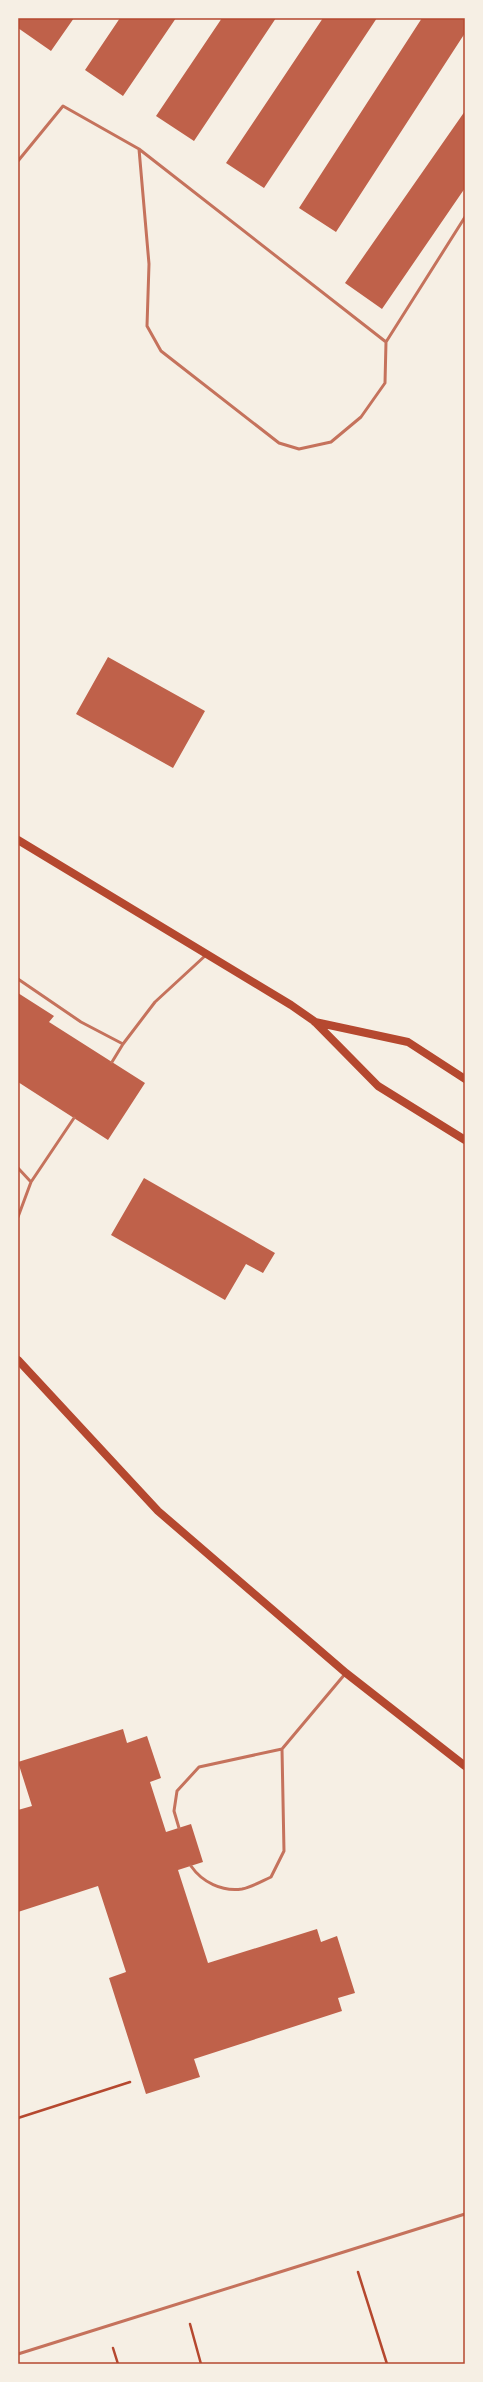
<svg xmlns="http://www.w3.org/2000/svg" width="483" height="2382" viewBox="0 0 483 2382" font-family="'Roboto Condensed',sans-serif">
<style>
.building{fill:#bf614a}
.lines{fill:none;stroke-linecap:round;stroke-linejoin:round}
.path{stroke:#b5482f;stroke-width:2.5}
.service{stroke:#c5725c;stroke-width:3}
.secondary{stroke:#b5482f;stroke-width:8}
.neatline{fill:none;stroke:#b5482f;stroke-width:1.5}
</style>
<rect width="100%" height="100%" fill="#f6efe4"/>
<path class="building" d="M18,18H74L51,51L18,28Z
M120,18H176L123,96L85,70Z
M222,18H276L194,141L156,116Z
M323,18H377L264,188L226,163Z
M422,18H465V33L336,232L299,208Z
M465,111V188L382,309L345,283Z
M108,657L205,711L173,768L76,714Z
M18,993L54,1016L49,1022L145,1083L108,1140L18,1082Z
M144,1178L275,1253L263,1273L246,1264L225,1300L111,1235Z
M123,1729L127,1743L147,1736L161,1778L150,1782L166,1832L191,1824L203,1862L178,1870L208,1963L317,1929L321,1942L337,1936L355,1993L338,1998L342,2011L194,2059L200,2077L146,2094L109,1978L126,1972L98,1886L18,1912V1810L32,1806L18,1762Z"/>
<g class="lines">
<path class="path" d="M18,2118L130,2082
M358,2272L387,2364
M190,2324L201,2364
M113,2348L118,2364"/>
<path class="service" d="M139,149L149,264L147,326L161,351L279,443L299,449L331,442L361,417L385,383L386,342
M18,161L63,106L139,149L386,342L465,217
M18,979L81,1022L123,1044L155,1002L206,955
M112,1062L123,1044
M18,1168L31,1182L18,1217
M31,1182L74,1118
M179,1828L174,1811L177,1791L199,1767L282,1749L345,1674
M191,1866C202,1882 222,1892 242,1889C252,1887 262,1881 271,1877L284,1851L282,1749
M18,2354L465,2214"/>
<path class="secondary" d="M18,840L291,1005L314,1021L378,1086L465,1140
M315,1022L408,1042L465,1079
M18,1360L158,1511L346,1673L465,1766"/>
</g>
<rect width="483" height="2382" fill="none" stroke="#f6efe4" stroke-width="38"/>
<rect x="19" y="19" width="445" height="2344" class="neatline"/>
</svg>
